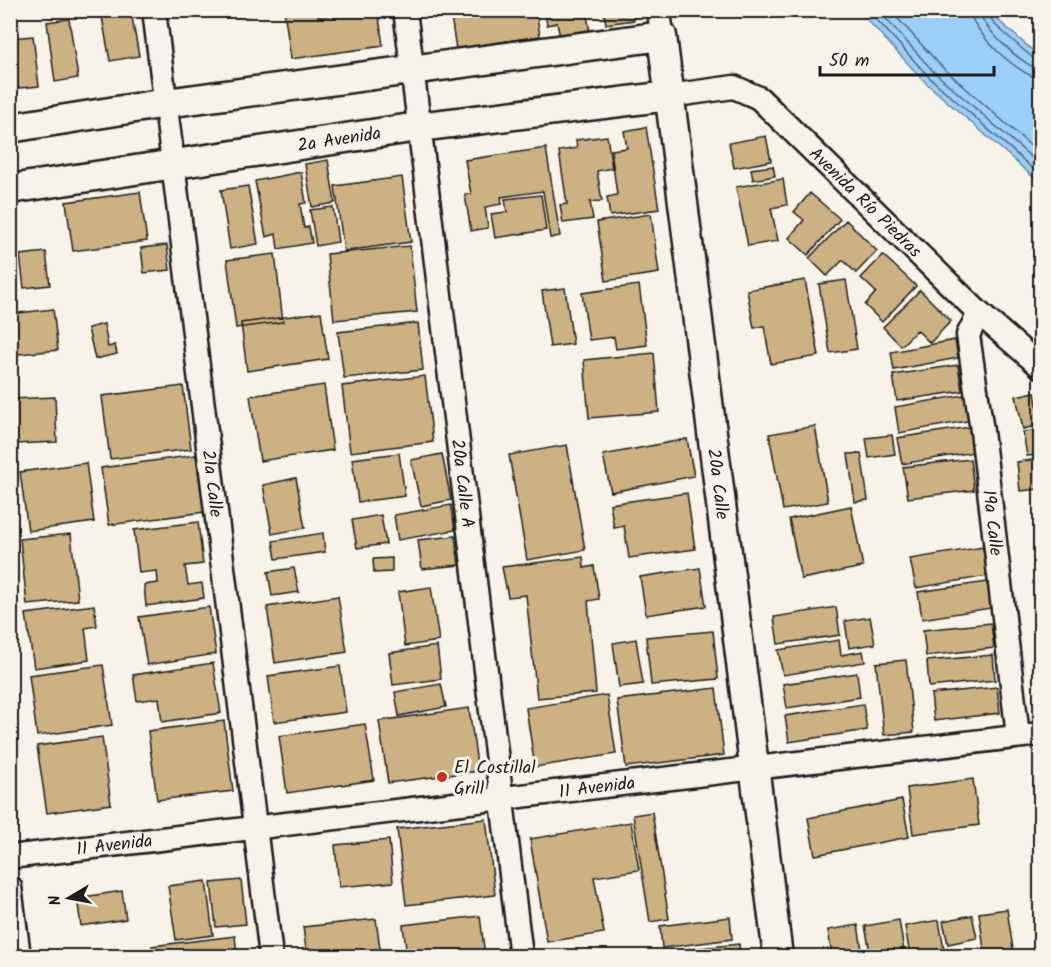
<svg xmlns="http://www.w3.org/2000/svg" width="1051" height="967" viewBox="0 0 1051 967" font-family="Kalam,sans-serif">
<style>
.water{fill:#9bcff9;stroke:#6887a1;stroke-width:1.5}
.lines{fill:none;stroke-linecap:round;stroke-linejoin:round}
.shore{stroke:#4f6474;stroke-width:1.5}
.building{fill:#ccb282;stroke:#1c1c1c;stroke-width:1.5}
.minor-casing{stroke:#1c1c1c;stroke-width:27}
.tertiary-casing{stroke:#1c1c1c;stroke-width:33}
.minor{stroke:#f7f3e8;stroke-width:22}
.tertiary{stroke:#f7f3e8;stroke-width:28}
.poi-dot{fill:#c8321e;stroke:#f7f3e8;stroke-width:2}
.labels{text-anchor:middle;stroke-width:6;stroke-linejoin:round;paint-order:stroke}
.street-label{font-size:18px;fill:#1c1c1c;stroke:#f7f3e8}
.poi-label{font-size:18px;fill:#1c1c1c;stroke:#f7f3e8;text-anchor:start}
</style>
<rect width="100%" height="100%" fill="#f7f3e8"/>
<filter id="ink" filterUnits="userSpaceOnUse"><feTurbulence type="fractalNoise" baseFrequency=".0167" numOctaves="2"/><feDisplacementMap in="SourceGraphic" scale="12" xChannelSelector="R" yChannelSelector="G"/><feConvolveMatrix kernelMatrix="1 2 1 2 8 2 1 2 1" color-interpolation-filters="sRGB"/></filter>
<g filter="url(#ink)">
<path class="water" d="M859,11H991L998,20L1040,57V183L925,82Z"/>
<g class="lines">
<path class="shore" d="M868,10L929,77L1040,175
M878,10L934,72L1040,165
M890,10L941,66L1040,154
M970,10C971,31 1020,77 1040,78
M979,10C980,26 1025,68 1040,69
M987,10L994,24L1034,59L1040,61"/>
</g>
<path class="building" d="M236,10H278L237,17Z
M284,10H317L318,17L348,13L347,10H378L383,46L291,59Z
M450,10H536L540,36L456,49Z
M545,10H586L590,32L560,37L557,23L547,25Z
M594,10H632L634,20L606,24L604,13L595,14Z
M131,12L139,56L110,61L102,17Z
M69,19L78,78L55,82L47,22Z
M33,36L39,86L10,89V38Z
M646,127L659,209L610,216L607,197L617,195L611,150L627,148L624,131Z
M607,136L612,168L597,171L602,201L590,202L593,219L563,223L560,205L567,204L559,151L577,148L576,140Z
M766,136L771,161L734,168L729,143Z
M546,148L560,236L550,238L543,191L501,197L502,204L485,207L488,228L471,231L465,195L471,194L465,160Z
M328,160L335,203L312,207L305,164Z
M773,166L775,176L753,180L751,169Z
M301,172L306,203L300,204L304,228L309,227L312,243L278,249L276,234L266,237L255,181Z
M402,177L411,242L344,251L335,186Z
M783,179L787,205L771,208L778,241L748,246L736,187Z
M248,186L258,244L230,249L221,190Z
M140,192L147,241L73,251L66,202Z
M810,193L840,219L808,255L789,238L804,220L794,212Z
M541,195L546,230L495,238L491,214L507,212L505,199Z
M333,207L338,242L316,246L310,210Z
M651,214L659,273L606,281L597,222Z
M846,220L877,251L856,273L843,260L827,276L809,258Z
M167,245L170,270L144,273L141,248Z
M410,246L417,312L334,320L327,254Z
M10,249L15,276L10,277Z
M46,252L50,285L24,288L20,255Z
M275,254L283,322L236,328L227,260Z
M883,255L916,286L882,322L865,305L876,292L861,278Z
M805,280L819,356L771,364L764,326L754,328L747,290Z
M846,280L857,349L830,353L819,284Z
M639,285L647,345L616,349L614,337L589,340L582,293Z
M565,288L573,344L550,347L542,291Z
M920,290L951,321L930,343L917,330L901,346L883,327Z
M53,309L58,350L10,355V314Z
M321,312L328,359L247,371L241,323Z
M418,323L423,370L344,378L338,332Z
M104,324L108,347L115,345L117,354L95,359L88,328Z
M955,340L958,358L894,370L891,352Z
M654,353L659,412L589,418L584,360Z
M958,365L962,391L897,401L893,375Z
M425,376L433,442L350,452L342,386Z
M324,385L333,450L260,461L250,396Z
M183,386L191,449L110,459L102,396Z
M1035,392L1040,425L1023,429L1016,396Z
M969,394L973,420L899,433L895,407Z
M55,397L57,442L14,444L12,399Z
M815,426L828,502L783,510L769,434Z
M970,427L974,452L902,464L897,438Z
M1040,430V455L1027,456L1023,432Z
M892,435L895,454L869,458L866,438Z
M687,439L694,476L611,492L603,455Z
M567,445L585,550L527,560L509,455Z
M399,453L405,496L358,502L352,459Z
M861,453L868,500L855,502L848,454Z
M442,454L451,500L421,506L411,460Z
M196,455L204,512L109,525L101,468Z
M970,459L974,490L908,498L903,467Z
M1040,459V489L1020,491L1017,462Z
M86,463L94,522L28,531L20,472Z
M296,478L305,528L272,534L263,485Z
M687,493L695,549L629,558L624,526L614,528L610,504Z
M451,505L455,530L398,540L394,515Z
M851,506L863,567L801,579L789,519Z
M381,515L386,544L357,548L352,520Z
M198,522L203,564L185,566L188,585L202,583L204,598L146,606L144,585L158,583L157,571L139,573L134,530Z
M323,533L325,552L276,559L273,541Z
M71,534L78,600L27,605L20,539Z
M455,536L459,565L422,569L418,540Z
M983,547L988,576L916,588L910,559Z
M583,557L584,568L594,566L599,599L588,601L596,693L537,698L526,595L508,597L502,567Z
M392,558V572L374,573L373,559Z
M294,568L299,592L272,596L268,572Z
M700,568L706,606L646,615L640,577Z
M987,582L991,608L922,619L918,592Z
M431,587L439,641L405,646L398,592Z
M338,596L347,652L275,663L267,607Z
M94,605L97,626L85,628L89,660L34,668L26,614Z
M209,607L216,654L147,665L139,617Z
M836,607L840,635L778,644L774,617Z
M870,617L875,644L849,648L845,621Z
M991,623L994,648L926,656L923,630Z
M713,631L718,679L651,685L646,637Z
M636,639L643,684L619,687L613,643Z
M839,640L841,655L863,651L865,662L783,675L778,650Z
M437,646L441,679L393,685L389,653Z
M993,655L995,680L929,687L927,661Z
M906,660L914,732L884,735L876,663Z
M213,663L221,713L162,722L159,698L137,701L133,675Z
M103,665L112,725L37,736L29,675Z
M340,666L346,712L274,722L268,676Z
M857,673L860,697L787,708L783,684Z
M441,684L446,707L399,716L395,692Z
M997,687L1000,713L934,721L931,694Z
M716,688L724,755L626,767L617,700Z
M607,695L616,754L535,767L526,708Z
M863,704L867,730L789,742L785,716Z
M469,708L478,771L388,783L379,721Z
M224,721L233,791L157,800L148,731Z
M365,724L374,780L287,793L279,736Z
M102,737L111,804L47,813L37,746Z
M973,779L979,825L913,834L907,788Z
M902,800L909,837L815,855L808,818Z
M652,812L669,919L650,922L633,815Z
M486,819L495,895L406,905L397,829Z
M631,822L639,870L594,877L604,933L547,942L530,839Z
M389,840L393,882L339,887L335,845Z
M241,880L246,924L216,927L211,883Z
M206,881L213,935L176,940L168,886Z
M122,891L126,919L81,926L77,898Z
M1007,909L1014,956H985L979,913Z
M972,915L977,938L948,944L943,921Z
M480,916L485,956H407L403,925Z
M730,917L732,939L662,948L660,926Z
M376,919L381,956H307L303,927Z
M899,920L904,951L893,953V956H871L865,926Z
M939,920L945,956H910L905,926Z
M858,925L863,956H832L828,930Z
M235,936L237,956H153L152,946Z
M739,944L740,956H683L682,950Z"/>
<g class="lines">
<defs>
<g id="minor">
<path id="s1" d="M154,10L271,956"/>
<path id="s2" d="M405,10L521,956"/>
<path d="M659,10L662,36"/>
<path id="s3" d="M669,96L734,87L759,98L979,313L1040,366"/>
<path id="s4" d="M979,313L968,335L982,431L1018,736"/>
<path id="s5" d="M10,857L1040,734"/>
<path d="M10,887L19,956"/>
</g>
<g id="tertiary">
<path id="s6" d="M10,128L166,103L662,36L778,956"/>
<path id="s7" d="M10,189L418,127L669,96"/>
</g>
</defs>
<use href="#minor" class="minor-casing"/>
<use href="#tertiary" class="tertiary-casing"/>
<use href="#minor" class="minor"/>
<use href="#tertiary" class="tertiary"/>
</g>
</g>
<circle class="poi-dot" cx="442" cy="777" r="6"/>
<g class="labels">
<g class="street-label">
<text dy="6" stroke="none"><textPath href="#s7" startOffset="333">2a Avenida</textPath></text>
<text dy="6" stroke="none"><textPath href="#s3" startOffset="242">Avenida Río Piedras</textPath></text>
<text dy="6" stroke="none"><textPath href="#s1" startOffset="477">21a Calle</textPath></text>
<text dy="6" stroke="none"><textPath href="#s2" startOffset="477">20a Calle A</textPath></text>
<text dy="6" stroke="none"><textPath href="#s6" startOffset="1110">20a Calle</textPath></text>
<text dy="6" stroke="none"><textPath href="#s4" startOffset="214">19a Calle</textPath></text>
<text dy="6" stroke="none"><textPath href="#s5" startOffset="591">11 Avenida</textPath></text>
<text dy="6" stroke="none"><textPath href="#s5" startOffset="105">11 Avenida</textPath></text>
</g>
<g class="poi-label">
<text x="454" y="773">El Costillal<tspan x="454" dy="21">Grill</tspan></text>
</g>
</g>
<rect width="1051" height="967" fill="none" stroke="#f7f3e8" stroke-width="36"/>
<rect x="18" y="18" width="1015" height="931" fill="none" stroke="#1c1c1c" stroke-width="2" filter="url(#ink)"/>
<g transform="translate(69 898) rotate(260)" stroke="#f7f3e8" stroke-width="4.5" paint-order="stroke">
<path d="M0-4.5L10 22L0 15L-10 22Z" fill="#1c1c1c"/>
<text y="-9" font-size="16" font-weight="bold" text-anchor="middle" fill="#1c1c1c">N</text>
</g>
<path d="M820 66v9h174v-9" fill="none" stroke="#1c1c1c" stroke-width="3"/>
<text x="829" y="66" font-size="18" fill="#1c1c1c" stroke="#f7f3e8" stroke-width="4.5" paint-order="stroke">50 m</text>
</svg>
